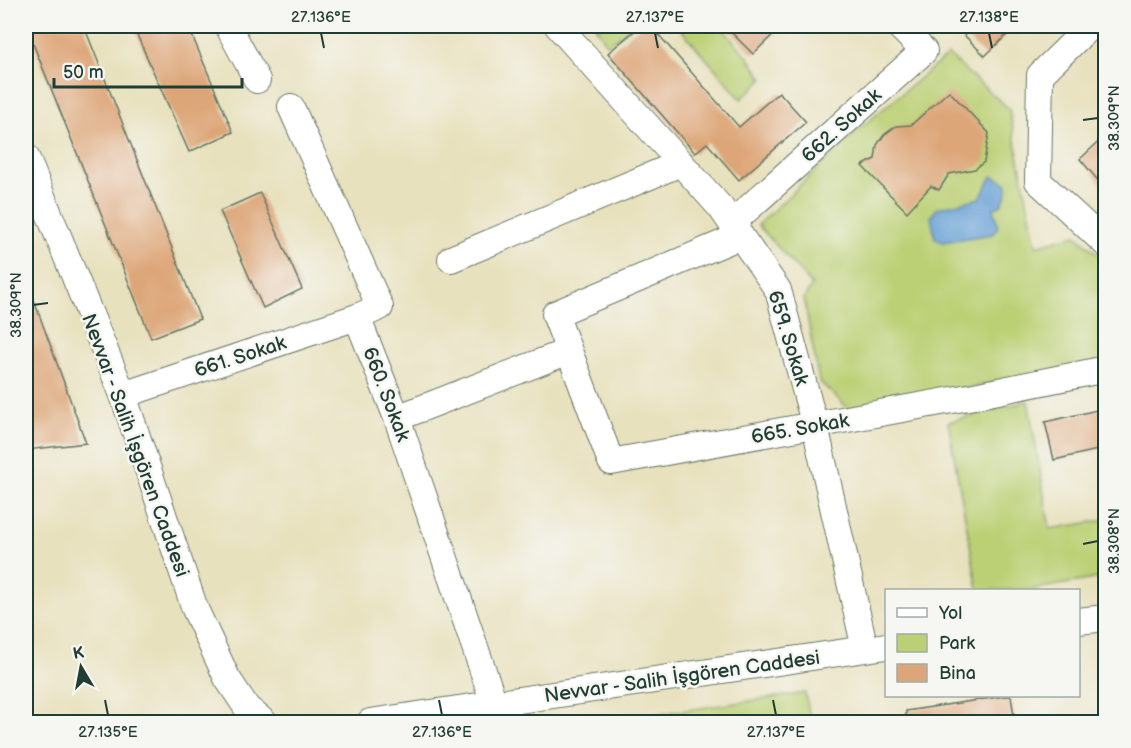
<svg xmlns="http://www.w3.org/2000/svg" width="1131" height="748" viewBox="0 0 1131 748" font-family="'Balsamiq Sans',sans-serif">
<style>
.green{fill:#bbd074;stroke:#6d8654;stroke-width:1.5}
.water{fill:#67a0d6;stroke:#436e85;stroke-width:1.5}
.building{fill:#dda678}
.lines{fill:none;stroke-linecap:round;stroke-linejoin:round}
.minor-casing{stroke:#657664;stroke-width:28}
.minor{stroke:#fff;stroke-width:26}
.ticks{fill:none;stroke:#1f3d34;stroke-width:2}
.labels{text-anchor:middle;stroke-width:5;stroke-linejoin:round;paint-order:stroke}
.street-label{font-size:20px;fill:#1f3d34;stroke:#f6f6f2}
.neatline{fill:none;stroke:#1f3d34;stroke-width:2}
.ticks-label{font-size:15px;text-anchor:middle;fill:#1f3d34}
</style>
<rect width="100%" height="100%" fill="#f6f6f2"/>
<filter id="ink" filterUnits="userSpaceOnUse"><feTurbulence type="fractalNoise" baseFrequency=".0167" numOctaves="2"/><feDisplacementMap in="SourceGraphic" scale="12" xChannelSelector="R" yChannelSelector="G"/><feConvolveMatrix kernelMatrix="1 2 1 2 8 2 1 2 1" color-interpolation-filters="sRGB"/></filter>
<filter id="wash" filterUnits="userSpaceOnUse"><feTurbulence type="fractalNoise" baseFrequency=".008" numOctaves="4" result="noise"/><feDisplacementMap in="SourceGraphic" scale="24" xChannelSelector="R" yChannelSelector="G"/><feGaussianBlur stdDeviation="1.35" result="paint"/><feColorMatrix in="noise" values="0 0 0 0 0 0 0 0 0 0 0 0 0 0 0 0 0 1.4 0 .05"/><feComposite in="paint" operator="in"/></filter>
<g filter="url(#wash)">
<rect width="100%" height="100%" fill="#e8e1bd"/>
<path class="green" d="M595,26H633L607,45Z
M678,26H720L748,57L763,79L741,99Z
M948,55L1009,109L1036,246L1076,235L1105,261V360L852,412L819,381L804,299L812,285L758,225L859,129Z
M1028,401L1050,529L1105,520V577L1029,590H978L948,422Z
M805,693L811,722H604Z"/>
<path class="water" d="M992,176L1007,183V193L1001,205L994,208L998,226L993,234L943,242L935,239L931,217L937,208L980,198Z"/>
<g id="blocks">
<path class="building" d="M26,26H84L200,319L151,338Z
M133,26H188L233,132L189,152Z
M640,26H651L739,127L779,92L806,122L739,180L707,143L695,153L608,53Z
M725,26H782L753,54Z
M955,26H1016L985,56Z
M949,91L989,133L984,162L975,169L949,174L939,190L931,186L907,212L862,166L875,159L877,145L884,135L896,126L911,125Z
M1106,135V190L1080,159Z
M260,193L302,289L263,308L220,211Z
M26,284H28L86,443L26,450Z
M1106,408V448L1054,460L1045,422Z
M1005,696H1011L1015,723H906V711Z"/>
</g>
</g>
<g filter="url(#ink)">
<use href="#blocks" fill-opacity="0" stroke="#657664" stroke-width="1.5"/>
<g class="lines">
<defs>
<path id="minor" d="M228,26L257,80
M558,26L721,208L778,290L815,426L865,649
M1090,26L1040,75L1038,181L1106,244
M26,157L123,395L195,609L227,678L247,708L264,722
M732,223L924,51L899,26
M451,259L681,163
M357,317L397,418L494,703
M569,351L611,462L974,396L1106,369
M123,395L357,317L380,307L291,107
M397,418L569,351L555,314L740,236
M1078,621L1106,618
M370,722L886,646"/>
</defs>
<use href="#minor" class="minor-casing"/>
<use href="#minor" class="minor"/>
</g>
</g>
<path class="ticks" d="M321,33L324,48M655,33L658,48M989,33L992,48M1083,120L1098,118M33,305L48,303M1083,544L1098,541M105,700L108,715M439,700L442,715M773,700L776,715"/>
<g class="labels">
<g class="street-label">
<text transform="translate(841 125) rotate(-42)" y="7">662. Sokak</text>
<text transform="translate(789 338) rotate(73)" y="7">659. Sokak</text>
<text transform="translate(240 356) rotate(-18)" y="7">661. Sokak</text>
<text transform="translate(387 394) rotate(69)" y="7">660. Sokak</text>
<text transform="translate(800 428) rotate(-10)" y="7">665. Sokak</text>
<text transform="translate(136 445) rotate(70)" y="7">Nevvar - Salih İşgören Caddesi</text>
<text transform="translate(682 676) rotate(-8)" y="7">Nevvar - Salih İşgören Caddesi</text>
</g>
</g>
<rect width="1131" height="748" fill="none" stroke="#f6f6f2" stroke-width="66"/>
<rect x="885" y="589" width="195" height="108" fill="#f6f6f2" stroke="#a0aca6" stroke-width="1.5"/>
<rect x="897" y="608" width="30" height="9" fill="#ffffff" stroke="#a0aca6" stroke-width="1.5"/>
<text x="939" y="619" font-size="18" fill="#1f3d34">Yol</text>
<rect x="897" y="634" width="30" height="18" fill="#bbd074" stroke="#a0aca6" stroke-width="1.5"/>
<text x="939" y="649" font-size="18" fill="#1f3d34">Park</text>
<rect x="897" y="664" width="30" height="18" fill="#dda678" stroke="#a0aca6" stroke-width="1.5"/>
<text x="939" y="679" font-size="18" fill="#1f3d34">Bina</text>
<g transform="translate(81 667) rotate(350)" stroke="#f6f6f2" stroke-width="4.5" paint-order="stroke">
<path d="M0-4.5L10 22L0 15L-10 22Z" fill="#1f3d34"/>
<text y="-9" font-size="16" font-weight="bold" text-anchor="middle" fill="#1f3d34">K</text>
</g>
<path d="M54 78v9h188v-9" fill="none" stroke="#1f3d34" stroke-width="3"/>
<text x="63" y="78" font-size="18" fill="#1f3d34" stroke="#f6f6f2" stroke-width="4.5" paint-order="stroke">50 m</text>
<rect x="33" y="33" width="1065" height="682" class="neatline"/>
<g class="ticks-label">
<text x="321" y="22">27.136°E</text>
<text x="655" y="22">27.137°E</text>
<text x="989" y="22">27.138°E</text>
<text transform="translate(1114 118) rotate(-90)" y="5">38.309°N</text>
<text transform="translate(16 305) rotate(-90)" y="5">38.309°N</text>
<text transform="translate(1114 541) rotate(-90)" y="5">38.308°N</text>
<text x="108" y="737">27.135°E</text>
<text x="442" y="737">27.136°E</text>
<text x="776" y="737">27.137°E</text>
</g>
</svg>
